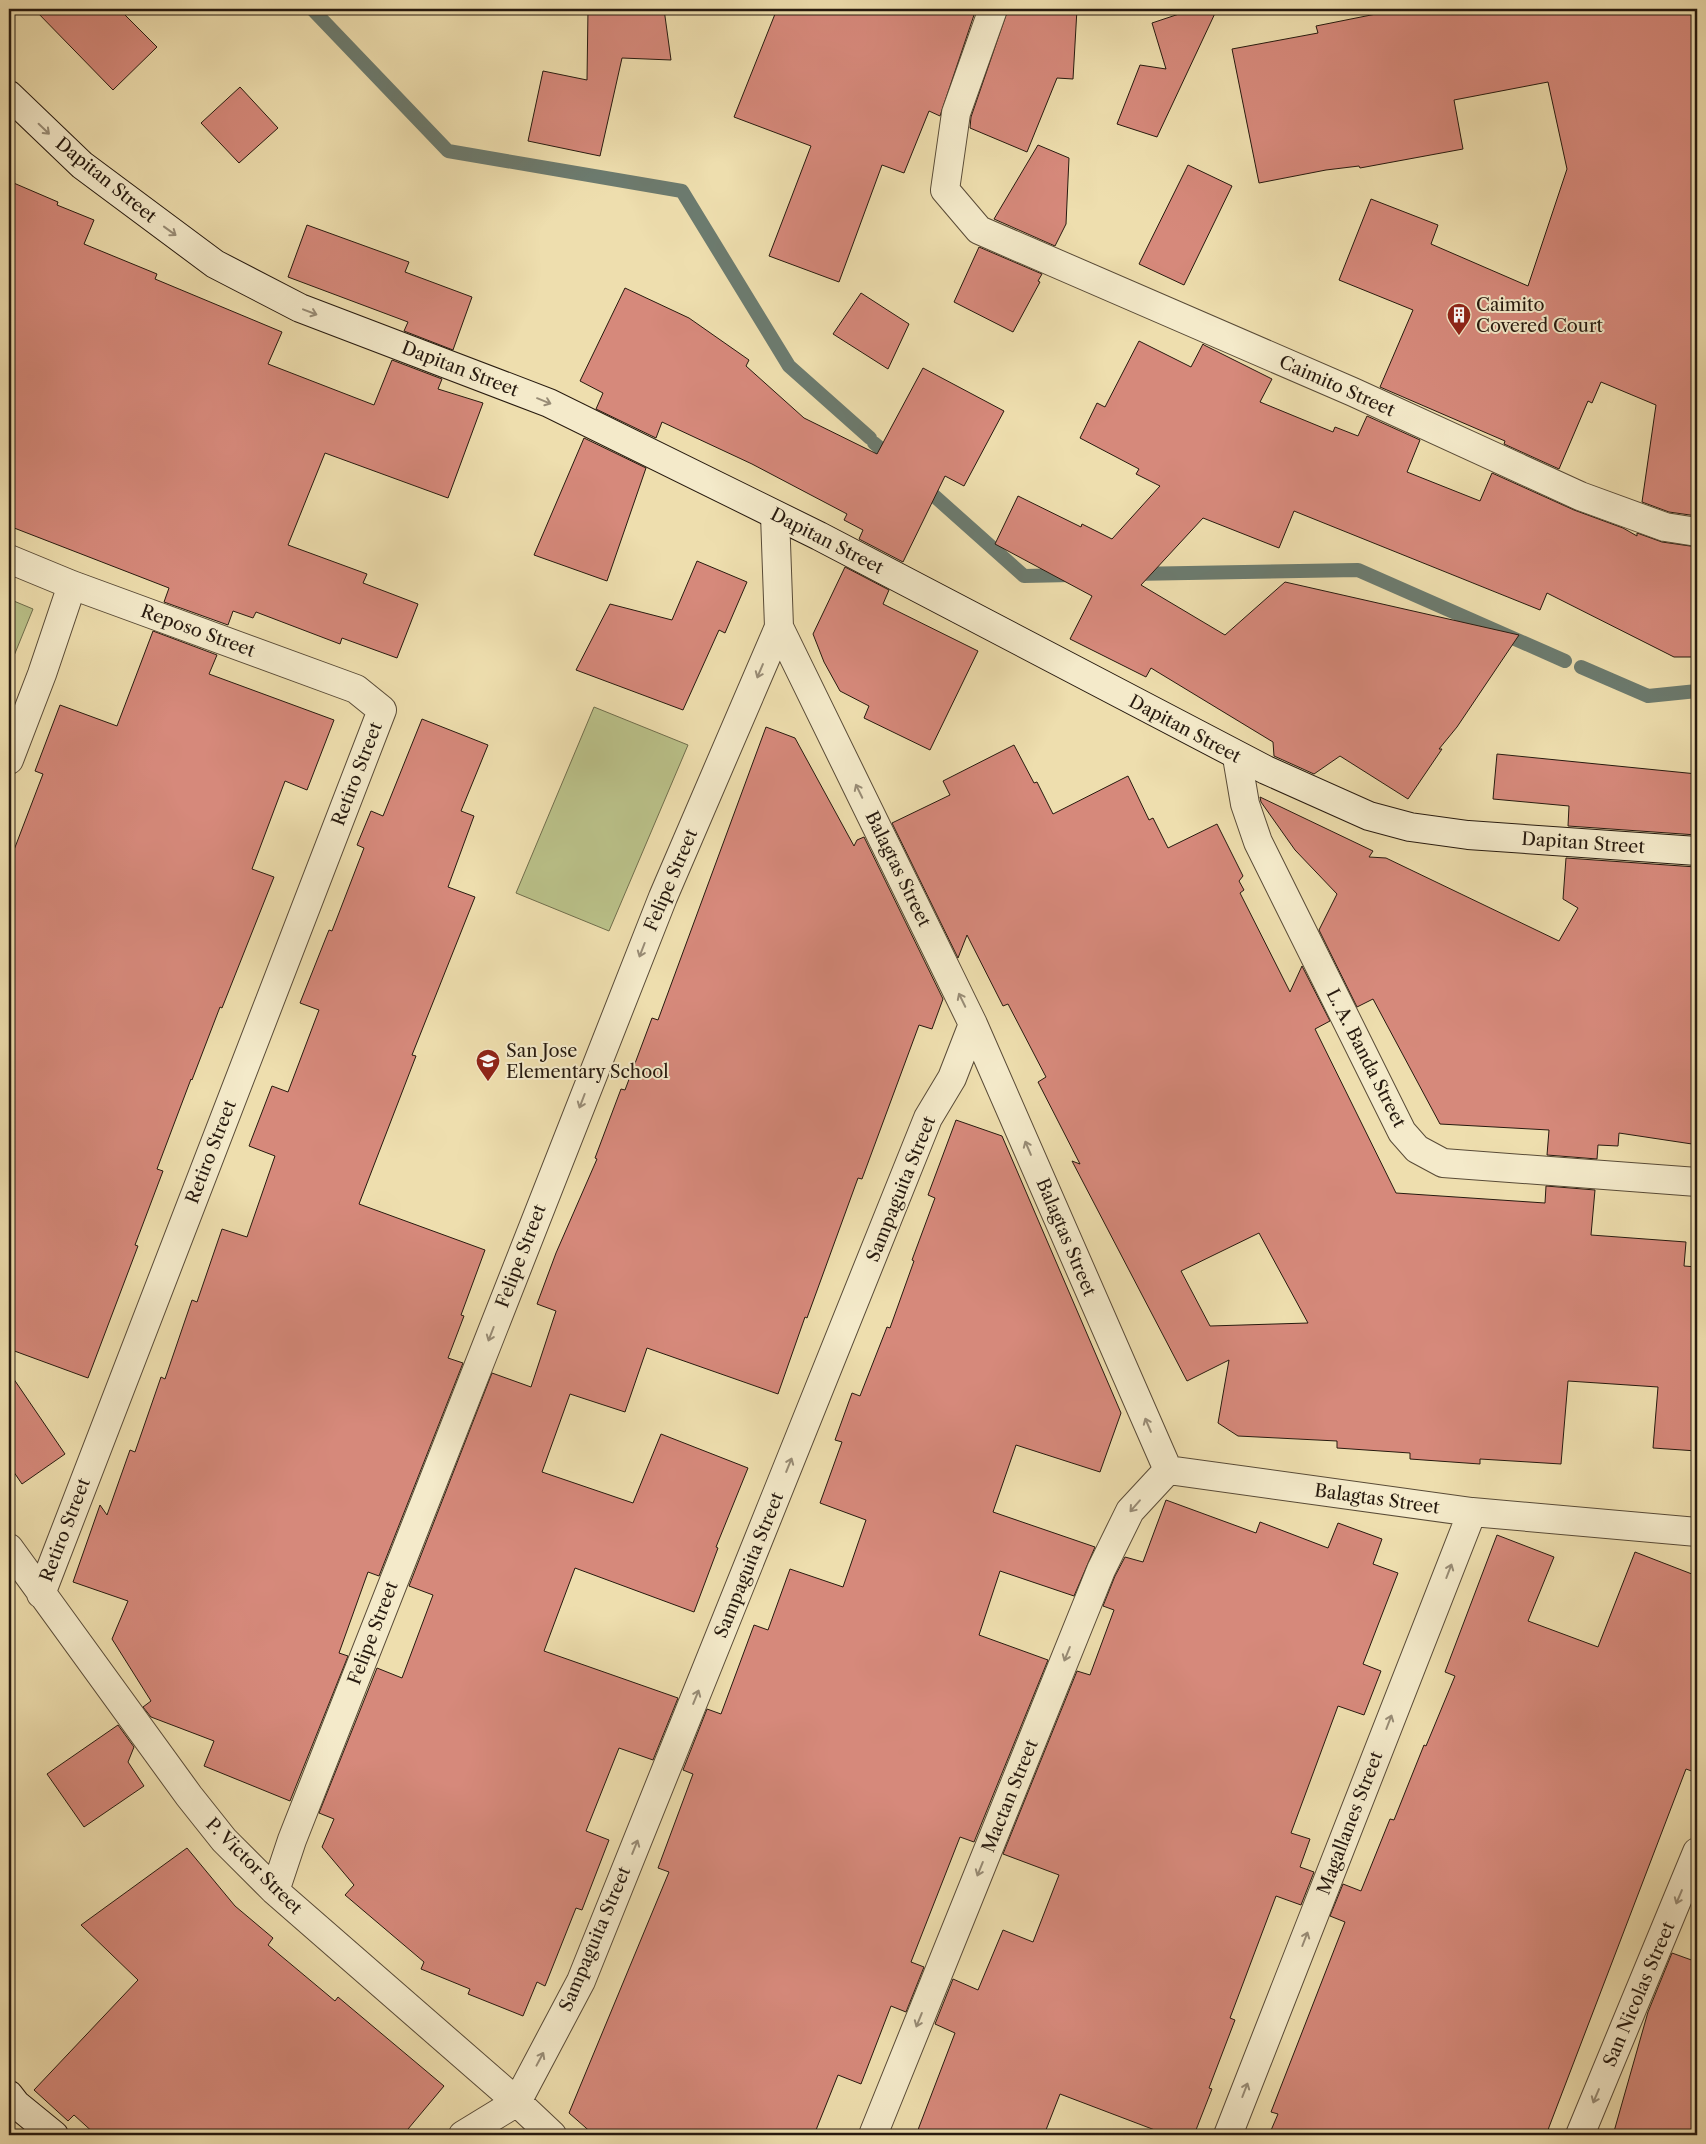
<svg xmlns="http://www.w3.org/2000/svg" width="1706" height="2144" viewBox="0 0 1706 2144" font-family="'Libre Caslon Text',serif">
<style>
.green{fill:#bac189;stroke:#706e4c}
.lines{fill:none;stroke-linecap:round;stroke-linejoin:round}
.stream{stroke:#6c7b6f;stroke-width:14}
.building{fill:#d6897b;stroke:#271a0f;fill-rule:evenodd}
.street-casing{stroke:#594b37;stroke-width:30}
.secondary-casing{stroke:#271a0f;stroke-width:30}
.street{stroke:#f4eaca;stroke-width:28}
.secondary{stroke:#f4eaca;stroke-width:28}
.oneway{stroke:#988c76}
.labels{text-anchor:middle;stroke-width:4;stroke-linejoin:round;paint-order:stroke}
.street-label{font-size:18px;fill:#271a0f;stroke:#f4eaca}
.poi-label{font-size:18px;fill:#271a0f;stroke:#f4eaca;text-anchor:start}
</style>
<rect width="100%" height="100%" fill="#eedeae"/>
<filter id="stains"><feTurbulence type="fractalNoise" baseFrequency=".004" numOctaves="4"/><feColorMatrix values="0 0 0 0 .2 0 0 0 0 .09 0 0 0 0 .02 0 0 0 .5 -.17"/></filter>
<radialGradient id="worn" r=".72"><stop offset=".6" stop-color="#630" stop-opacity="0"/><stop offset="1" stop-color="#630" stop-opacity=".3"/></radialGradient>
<path class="green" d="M9,599L33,609L9,668Z
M594,707L688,745L609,931L516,893Z"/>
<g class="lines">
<path class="stream" d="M312,9L448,151L682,191L789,366L870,438
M874,443L893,459
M922,485L1024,576L1071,575
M1132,574L1358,570L1565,661
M1581,667L1648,696L1697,691"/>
</g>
<path class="building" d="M34,9H119L157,47L113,90Z
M588,9H664L671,60L622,58L600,156L528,141L543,71L587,80Z
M777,9H976L940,116L929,111L904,173L882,165L839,282L769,256L811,146L734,117Z
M1008,9H1077L1073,79L1057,78L1027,152L970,128L971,117Z
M1194,9H1217L1157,137L1117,124L1140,65L1166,69L1152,23Z
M1401,9H1697V516L1669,512L1642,502L1656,405L1601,382L1592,403L1588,401L1559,469L1504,444L1505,441L1380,387L1413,310L1339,280L1371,199L1438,225L1431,244L1528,286L1567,169L1548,82L1454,100L1463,149L1360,168L1359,166L1326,170L1259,183L1232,49L1318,33L1316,26Z
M240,87L278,128L239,163L201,123Z
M1038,145L1069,158L1066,224L1055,246L994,219Z
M1188,165L1232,186L1184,285L1139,264Z
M9,181L58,202L57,205L94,220L84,244L157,274L155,279L282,332L268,364L374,405L392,360L442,379L438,389L483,403L448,498L325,453L288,545L367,574L363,583L418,604L397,658L342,638L340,644L256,612L253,618L233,611L228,625L164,602L169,588L9,526Z
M307,225L409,262L405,272L472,297L453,350L404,331L408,322L288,277Z
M979,247L1042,274L1038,281L1040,282L1013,332L954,302Z
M625,288L689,318L749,360L746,366L804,418L877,454L923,368L1004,411L964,486L945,476L903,562L859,539L863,530L844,520L847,514L752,464L662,422L656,438L596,409L603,393L580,381Z
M861,293L909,324L888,369L833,334Z
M1139,341L1191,367L1203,344L1204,345L1272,379L1260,402L1333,432L1335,427L1358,436L1367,416L1420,440L1407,472L1480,501L1492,473L1574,510L1623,528L1637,536V533L1662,542L1697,547V657H1674L1547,593L1540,610L1294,511L1279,548L1203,518L1141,585L1225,635L1285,582L1519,635L1457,727L1439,749H1442L1408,799L1340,756L1314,774L1274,756L1273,742L1151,668L1146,677L1070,639L1092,596L995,544L1018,496L1081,527L1082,524L1112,539L1160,486L1136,474L1139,469L1080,438L1097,403L1105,407Z
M584,438L646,468L607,581L534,555Z
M697,561L747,582L725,633L719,630L683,710L576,670L610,604L672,620Z
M845,567L889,590L883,604L978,651L930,750L864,718L869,706L840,691L824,662L813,634Z
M153,631L217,655L209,674L334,720L307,790L285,781L252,869L274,877L222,1008L220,1007L192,1080L191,1079L157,1169L163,1171L135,1245L138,1246L88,1378L9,1349V863L43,774L35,771L60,705L117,726Z
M422,719L488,745L461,811L474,816L448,887L475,897L412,1055L416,1056L359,1204L485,1250L461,1315L464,1316L448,1358L463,1363L379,1576L368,1572L339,1653L348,1656L290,1801L204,1766L214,1741L151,1717L143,1707L151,1701L112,1639L128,1601L73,1582L100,1505L107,1515L130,1450L135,1452L161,1377L165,1379L192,1300L197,1302L222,1229L247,1237L275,1156L249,1146L272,1086L288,1092L319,1010L300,1003L329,930L332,931L364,848L357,845L371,811L383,816Z
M766,727L795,738L854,846L857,840L864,837L943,999L932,1029L919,1025L862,1179L858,1178L807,1318L805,1317L778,1394L647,1348L625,1412L570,1394L542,1472L633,1503L661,1434L748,1468L716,1547L718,1548L694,1612L575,1568L544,1651L678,1698L653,1760L619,1748L586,1831L609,1840L582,1910L576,1908L545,1986L537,1982L523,2016L468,1994L470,1989L421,1969L424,1962L345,1895L354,1885L322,1847L334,1819L319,1813L377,1668L402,1678L433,1595L409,1586L492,1373L531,1387L556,1311L537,1304L556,1253L597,1159L595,1158L621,1089L625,1090L652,1018L658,1020Z
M1014,745L1034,783L1037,782L1053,814L1128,776L1149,820L1153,818L1168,848L1217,824L1243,876L1239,881L1244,890L1240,893L1290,992L1302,966L1330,1021L1315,1029L1396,1193L1545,1203L1546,1186L1595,1190L1591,1235L1686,1242L1684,1266L1697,1267V1451L1653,1448L1658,1387L1568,1381L1561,1464L1480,1459V1464L1410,1459V1453L1337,1448V1441L1238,1436L1218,1423L1229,1360L1187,1381L1072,1161L1080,1164L1038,1082L1046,1077L1008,1004L1003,1006L967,935L958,958L892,823L950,795L943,781ZM1259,1233L1308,1323L1210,1326L1181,1271Z
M1497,754L1697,774V835L1568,826L1569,806L1493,799Z
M1260,797L1373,851L1369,857L1386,858L1559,941L1578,908L1563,899L1566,858L1696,867L1692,942L1697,943V1110L1692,1144L1619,1133L1618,1146L1598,1145L1597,1159L1547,1155L1549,1130L1440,1124L1373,999L1357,1007L1319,930L1337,894L1295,850L1261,802Z
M956,1120L1002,1136L1121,1413L1100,1472L1016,1445L993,1512L1095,1547L1074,1596L1000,1571L979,1635L1048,1660L974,1842L960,1837L911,1962L924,1967L906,2012L891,2006L861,2084L838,2075L814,2135H594L569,2113L669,1872L658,1868L693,1774L683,1770L707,1709L721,1714L754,1625L768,1630L790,1569L843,1587L866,1520L820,1503L842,1442L835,1440L852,1393L860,1396L887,1327L890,1328L914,1261L912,1260L935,1198L928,1195Z
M9,1372L65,1454L22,1484L9,1465Z
M1166,1500L1256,1533L1260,1522L1328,1548L1338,1523L1382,1539L1373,1564L1398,1573L1363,1664L1381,1671L1364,1715L1338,1706L1291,1833L1310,1839L1300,1867L1314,1872L1301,1905L1276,1896L1230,2018L1235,2020L1209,2088L1212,2089L1194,2135H1168L1060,2094L1044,2135H916L955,2033L935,2024L953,1979L978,1990L1003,1930L1033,1942L1059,1875L1003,1854L1077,1671L1090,1675L1114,1610L1103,1606L1115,1576L1125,1557L1143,1562Z
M1497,1535L1554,1557L1528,1621L1598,1647L1635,1552L1697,1576V1773L1686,1769L1546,2135H1269L1278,2114L1271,2112L1345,1922L1330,1916L1343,1884L1361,1891L1390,1819L1394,1820L1424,1745L1426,1746L1455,1676L1445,1672Z
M118,1725L134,1747L128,1762L144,1786L84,1827L47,1774Z
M187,1848L235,1906L273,1938L268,1945L335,2001L338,1997L444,2086L403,2135H96L74,2115L68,2121L34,2090L138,1980L81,1925Z
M1672,1953L1697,1962V2135H1613L1648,2012Z"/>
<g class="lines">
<defs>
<path id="street" d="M993,9L956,113L945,190L979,230L1353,392L1580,496L1665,527L1697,532
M775,515L779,627L973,1024L1168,1470
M9,559L72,585L356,689L382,710L41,1594
M1237,757L1245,804L1258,842L1402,1132L1417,1149L1443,1163L1697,1182
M9,760L42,674L72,585
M1168,1470L1472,1512L1697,1532
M9,1548L189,1796L224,1840L275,1891L517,2102L552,2135
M275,1891L292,1840L663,897L779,627
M463,2135L517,2102L581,1981L928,1118L952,1078L973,1024
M873,2135L1101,1570L1130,1511L1168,1470
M1228,2135L1472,1512
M1580,2135L1697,1852"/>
<path id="secondary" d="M9,95L82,165L215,264L300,308L549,403L819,536L1266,770L1369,816L1410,827L1468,835L1697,851
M9,2095L16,2104L54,2135"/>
</defs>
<use href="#street" class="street-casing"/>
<use href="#secondary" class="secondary-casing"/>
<use href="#street" class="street"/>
<use href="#secondary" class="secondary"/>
</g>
<defs><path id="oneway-shaft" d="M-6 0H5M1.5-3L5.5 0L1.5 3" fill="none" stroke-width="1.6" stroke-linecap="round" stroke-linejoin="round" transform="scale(1.25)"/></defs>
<g class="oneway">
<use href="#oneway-shaft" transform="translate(44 129) rotate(44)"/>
<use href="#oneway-shaft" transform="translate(170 231) rotate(36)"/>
<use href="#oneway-shaft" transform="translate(310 312) rotate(21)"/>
<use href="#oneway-shaft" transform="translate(544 401) rotate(22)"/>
<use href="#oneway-shaft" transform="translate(760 671) rotate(113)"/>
<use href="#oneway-shaft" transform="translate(859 791) rotate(-116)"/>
<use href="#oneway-shaft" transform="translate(642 950) rotate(111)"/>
<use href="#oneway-shaft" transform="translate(962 1000) rotate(-116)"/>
<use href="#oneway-shaft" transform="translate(582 1101) rotate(111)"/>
<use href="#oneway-shaft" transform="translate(1028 1148) rotate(-113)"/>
<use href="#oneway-shaft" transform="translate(491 1334) rotate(111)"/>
<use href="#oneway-shaft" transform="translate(1148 1425) rotate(-113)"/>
<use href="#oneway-shaft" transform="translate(789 1465) rotate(-68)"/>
<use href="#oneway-shaft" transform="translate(1135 1506) rotate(131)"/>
<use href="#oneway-shaft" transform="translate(1449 1571) rotate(-69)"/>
<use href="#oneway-shaft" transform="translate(1067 1654) rotate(112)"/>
<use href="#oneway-shaft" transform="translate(696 1697) rotate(-68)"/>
<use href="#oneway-shaft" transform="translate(1389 1722) rotate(-69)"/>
<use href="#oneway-shaft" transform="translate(635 1847) rotate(-68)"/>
<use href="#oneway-shaft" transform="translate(980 1869) rotate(112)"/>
<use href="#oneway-shaft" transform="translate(1679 1897) rotate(113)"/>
<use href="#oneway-shaft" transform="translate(1305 1939) rotate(-69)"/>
<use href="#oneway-shaft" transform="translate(919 2020) rotate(112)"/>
<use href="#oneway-shaft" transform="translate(540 2059) rotate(-62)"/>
<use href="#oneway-shaft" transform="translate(1245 2090) rotate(-69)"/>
<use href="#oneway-shaft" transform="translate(1596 2096) rotate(113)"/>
</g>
<defs>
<symbol id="building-pin" viewBox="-11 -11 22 30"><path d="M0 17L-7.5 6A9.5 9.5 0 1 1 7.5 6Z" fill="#8f2418" stroke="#f4eaca"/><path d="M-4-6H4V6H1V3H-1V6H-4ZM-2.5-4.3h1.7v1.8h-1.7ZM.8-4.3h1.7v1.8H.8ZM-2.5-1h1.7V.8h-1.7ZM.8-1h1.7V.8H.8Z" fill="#fff"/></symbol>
<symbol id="school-pin" viewBox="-11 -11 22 30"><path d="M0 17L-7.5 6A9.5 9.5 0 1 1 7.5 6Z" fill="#8f2418" stroke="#f4eaca"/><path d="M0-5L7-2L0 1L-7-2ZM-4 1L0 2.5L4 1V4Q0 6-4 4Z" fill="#fff"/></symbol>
</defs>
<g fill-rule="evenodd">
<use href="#building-pin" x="1445" y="301" width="28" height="38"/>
<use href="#school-pin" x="474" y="1047" width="28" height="38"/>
</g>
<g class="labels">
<g class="street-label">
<text transform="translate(106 180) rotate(39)" y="6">Dapitan Street</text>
<text transform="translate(460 369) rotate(21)" y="6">Dapitan Street</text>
<text transform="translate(1337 386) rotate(24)" y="6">Caimito Street</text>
<text transform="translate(827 541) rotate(27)" y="6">Dapitan Street</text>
<text transform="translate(198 631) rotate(20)" y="6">Reposo Street</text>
<text transform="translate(1185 729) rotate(28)" y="6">Dapitan Street</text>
<text transform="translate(357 774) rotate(-69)" y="6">Retiro Street</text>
<text transform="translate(1583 843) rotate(4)" y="6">Dapitan Street</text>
<text transform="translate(898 869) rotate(64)" y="6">Balagtas Street</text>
<text transform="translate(671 880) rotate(-67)" y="6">Felipe Street</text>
<text transform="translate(1366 1058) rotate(63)" y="6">L. A. Banda Street</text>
<text transform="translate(211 1152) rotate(-69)" y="6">Retiro Street</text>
<text transform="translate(901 1189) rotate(-68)" y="6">Sampaguita Street</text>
<text transform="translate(1066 1237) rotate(67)" y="6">Balagtas Street</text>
<text transform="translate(521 1256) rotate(-69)" y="6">Felipe Street</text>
<text transform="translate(1377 1499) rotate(8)" y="6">Balagtas Street</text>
<text transform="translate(65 1530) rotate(-69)" y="6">Retiro Street</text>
<text transform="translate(749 1565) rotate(-68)" y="6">Sampaguita Street</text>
<text transform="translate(373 1633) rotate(-69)" y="6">Felipe Street</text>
<text transform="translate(1010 1796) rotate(-68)" y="6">Mactan Street</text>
<text transform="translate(1350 1823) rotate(-69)" y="6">Magallanes Street</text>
<text transform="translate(254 1866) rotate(45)" y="6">P. Victor Street</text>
<text transform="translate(595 1939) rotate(-67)" y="6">Sampaguita Street</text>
<text transform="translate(1639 1994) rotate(-67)" y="6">San Nicolas Street</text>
</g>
<g class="poi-label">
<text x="1476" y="311">Caimito<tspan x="1476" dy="21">Covered Court</tspan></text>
<text x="506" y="1057">San Jose<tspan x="506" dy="21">Elementary School</tspan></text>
</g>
</g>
<rect width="1706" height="2144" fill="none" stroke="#eedeae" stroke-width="30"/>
<rect x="10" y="10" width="1686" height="2124" fill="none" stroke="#271a0f" stroke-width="2.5"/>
<rect x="15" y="15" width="1676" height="2114" fill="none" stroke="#271a0f"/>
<rect width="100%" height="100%" filter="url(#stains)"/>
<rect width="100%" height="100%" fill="url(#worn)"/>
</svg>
